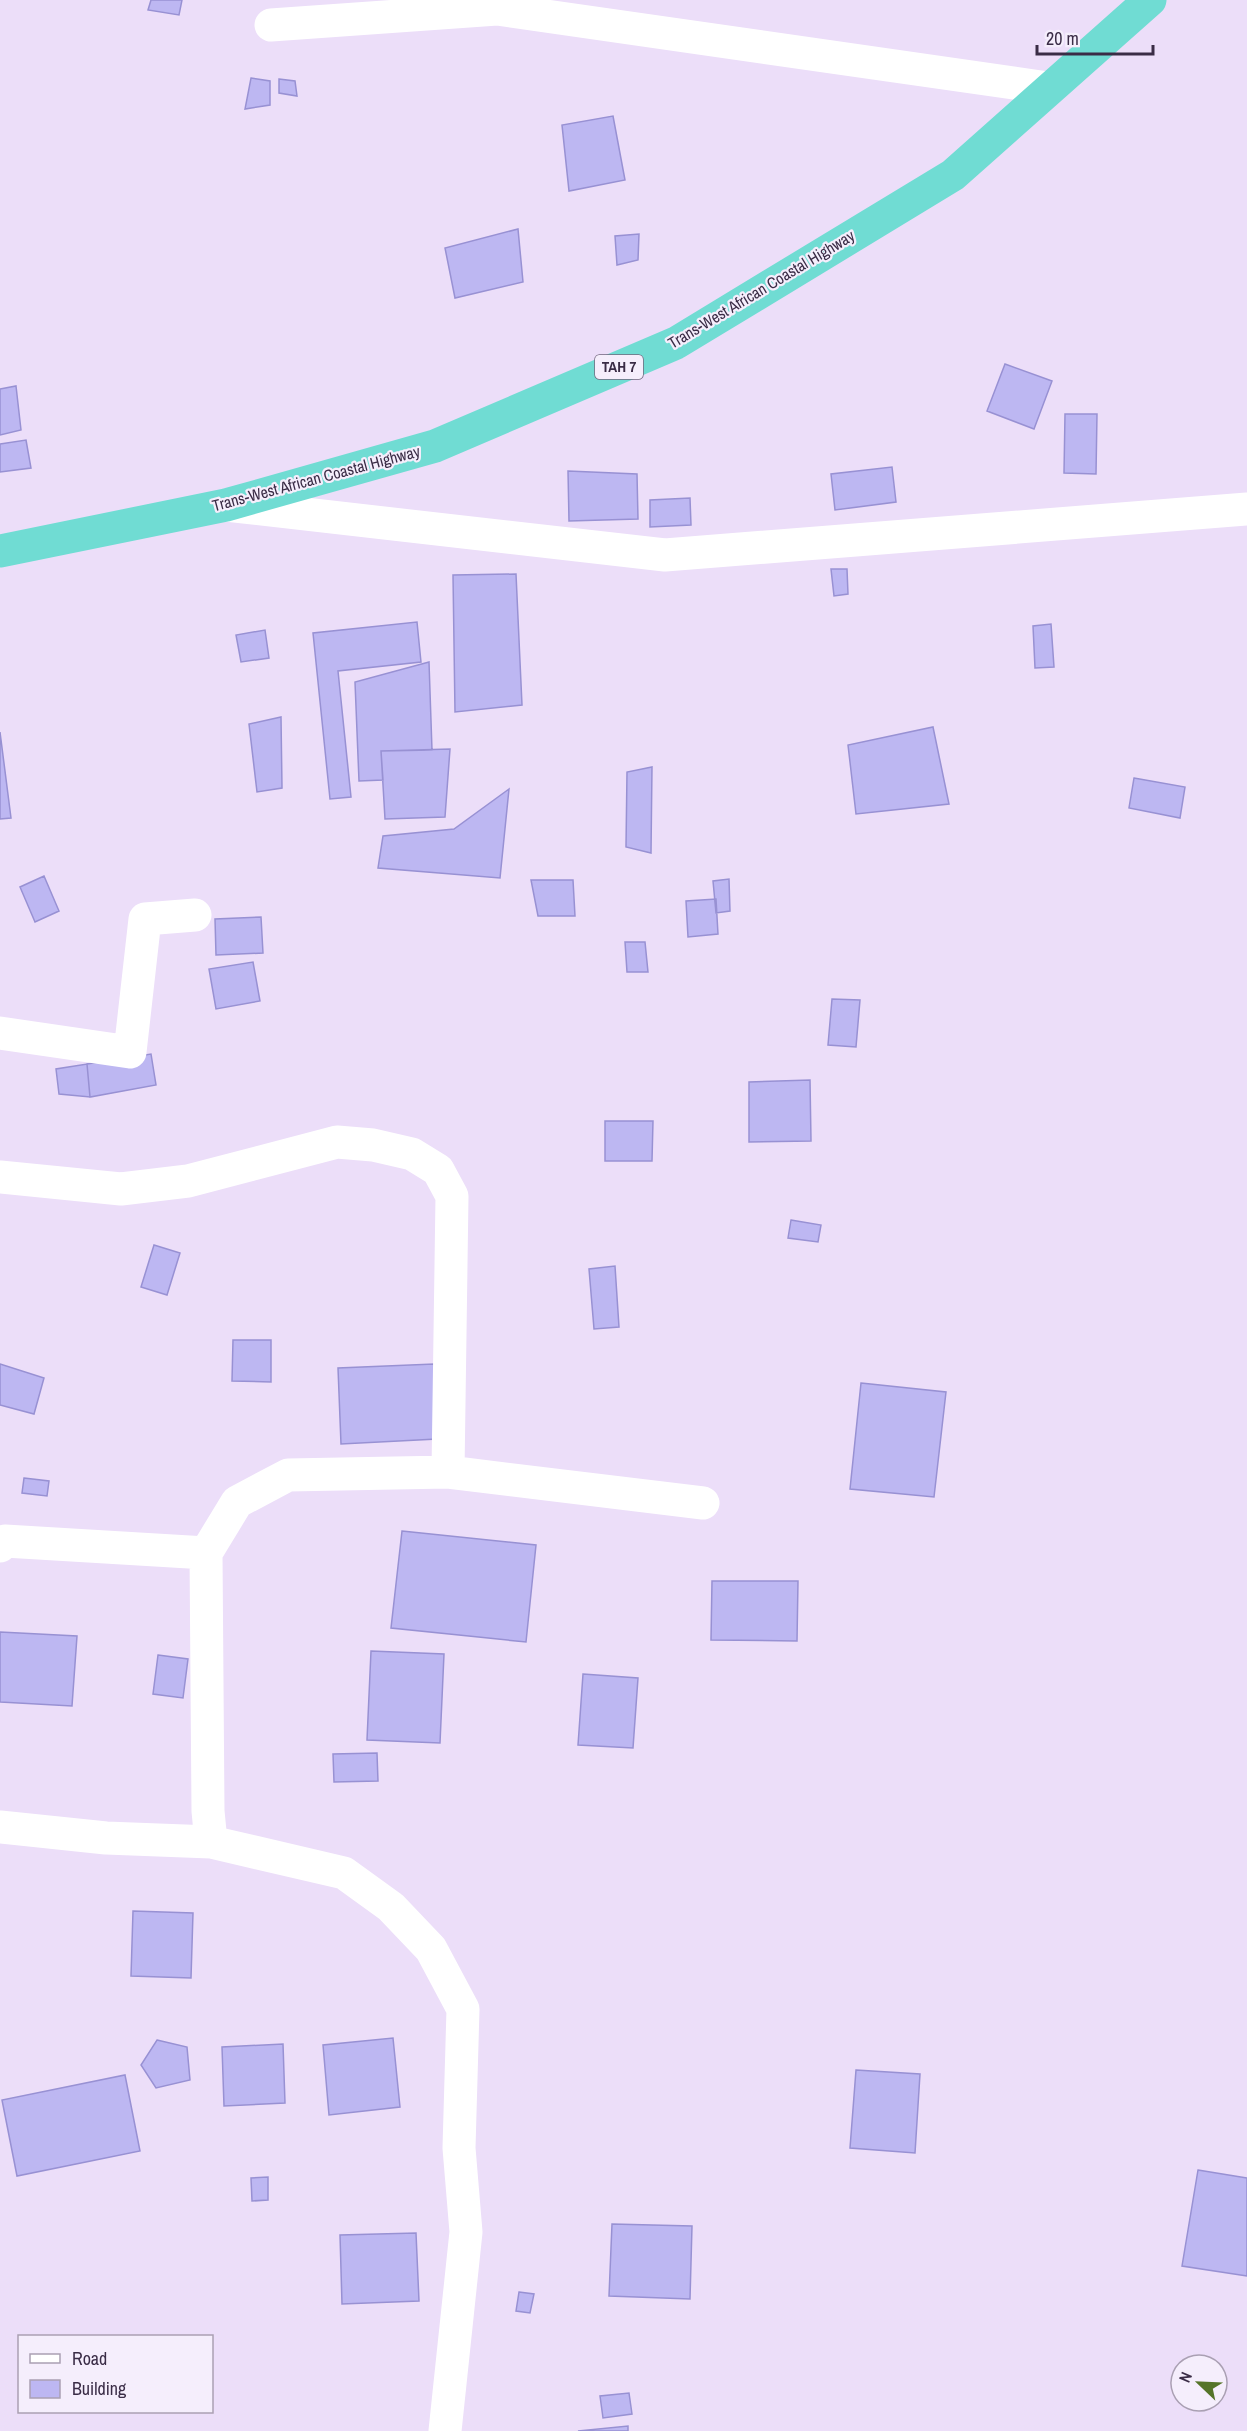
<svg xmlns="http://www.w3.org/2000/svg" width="1247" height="2431" viewBox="0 0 1247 2431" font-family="'Archivo Narrow',sans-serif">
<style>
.building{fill:#bdb7f2;stroke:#9891d3;stroke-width:1.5}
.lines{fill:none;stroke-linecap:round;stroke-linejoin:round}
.minor{stroke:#fff;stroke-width:33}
.highway{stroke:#70dcd3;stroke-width:33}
.labels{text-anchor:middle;stroke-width:4.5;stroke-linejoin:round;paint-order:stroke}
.shield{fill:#f5eefc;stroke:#72667d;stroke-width:1.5}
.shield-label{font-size:15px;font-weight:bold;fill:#3a2c46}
.street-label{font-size:16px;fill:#3a2c46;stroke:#f5eefc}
</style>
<rect width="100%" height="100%" fill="#ecdef9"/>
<path class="building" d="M151,0H182L179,15L148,10Z
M251,78L270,81V105L245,109Z
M279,79L295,81L297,96L279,93Z
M613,116L625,180L569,191L562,125Z
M518,229L523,282L455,298L445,248Z
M639,234L638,260L617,265L615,236Z
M1005,364L1052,381L1034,429L987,411Z
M16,386L21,430L0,435V389Z
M1065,414H1097L1096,474L1064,473Z
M26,440L31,468L0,472V444Z
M892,467L896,502L835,510L831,474Z
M568,471L637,474L638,519L569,521Z
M690,498L691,525L650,527V500Z
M831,569H847L848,594L834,596Z
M516,574L522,705L455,712L453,575Z
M417,622L421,662L338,671L351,797L330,799L313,633Z
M1051,624L1054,667L1035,668L1033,626Z
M265,630L269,658L241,662L236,635Z
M429,662L432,750L381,751L383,780L359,781L355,682Z
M281,717L282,788L257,792L249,724Z
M933,727L949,804L856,814L848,745Z
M0,732L11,818L0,819Z
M450,749L445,817L385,819L381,751Z
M652,767L651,853L626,847L627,772Z
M1134,778L1185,787L1180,818L1129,808Z
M509,789L500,878L378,868L383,836L454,829Z
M44,876L59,911L35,922L20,887Z
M729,879L730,911L716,913L713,881Z
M531,880H573L575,916H538Z
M716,899L718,934L688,937L686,901Z
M261,917L263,953L216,955L215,919Z
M625,942H645L648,972H627Z
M253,962L260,1001L216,1009L209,969Z
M832,999L860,1000L856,1047L828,1045Z
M151,1054L156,1085L90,1097L87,1064Z
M87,1064L90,1097L59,1094L56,1069Z
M810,1080L811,1141L749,1142V1082Z
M605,1121H653L652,1161H605Z
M791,1220L821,1225L818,1242L788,1238Z
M154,1245L180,1253L167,1295L141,1287Z
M615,1266L619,1327L594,1329L589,1269Z
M233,1340H271V1382L232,1381Z
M0,1364L44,1378L34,1414L0,1405Z
M434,1364L437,1439L341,1444L338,1368Z
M861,1383L946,1392L934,1497L850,1489Z
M24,1478L49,1481L47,1496L22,1493Z
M402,1531L536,1545L526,1642L391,1628Z
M712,1581H798L797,1641L711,1640Z
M0,1632L77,1636L72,1706L0,1702Z
M371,1651L444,1654L440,1743L367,1740Z
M158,1655L188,1659L183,1698L153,1694Z
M583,1674L638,1678L633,1748L578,1745Z
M377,1753L378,1781L334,1782L333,1754Z
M133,1911L193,1913L191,1978L131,1976Z
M393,2038L400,2107L329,2115L323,2045Z
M157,2040L187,2047L190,2080L156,2088L141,2065Z
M283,2044L285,2103L224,2106L222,2047Z
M856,2070L920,2074L915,2153L850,2148Z
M125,2075L140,2151L17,2176L2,2100Z
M1198,2170L1247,2178V2276L1182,2266Z
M268,2177V2200L252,2201L251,2178Z
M612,2224L692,2226L690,2299L609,2296Z
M416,2233L419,2301L342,2304L340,2235Z
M519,2292L534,2294L530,2313L516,2311Z
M629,2393L632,2414L603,2418L600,2396Z
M628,2426V2431H578Z"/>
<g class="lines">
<path class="minor" d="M271,25L497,9L1048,88
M226,505L665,555L1247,509
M0,1033L130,1052L145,919L195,915
M0,1177L121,1189L188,1181L337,1142L373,1145L412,1154L438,1170L452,1196L448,1472
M0,1546L5,1541L206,1553
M0,1827L106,1838L211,1842L344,1873L391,1907L431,1949L463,2009L459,2148L466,2232L445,2431
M211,1842L208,1811L206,1553L237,1502L288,1475L448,1472L703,1503"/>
<path class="highway" d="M0,551L226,505L435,446L676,343L953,175L1150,0"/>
</g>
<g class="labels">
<rect class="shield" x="595" y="355" width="48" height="24" rx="4.5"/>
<g class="shield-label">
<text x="619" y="372">TAH 7</text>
</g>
<g class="street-label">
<text transform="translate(761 289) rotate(-31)" y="6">Trans-West African Coastal Highway</text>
<text transform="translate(316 478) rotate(-15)" y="6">Trans-West African Coastal Highway</text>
</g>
</g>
<rect x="18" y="2335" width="195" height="78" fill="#f5eefc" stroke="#aaa0b3" stroke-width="1.5"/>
<rect x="30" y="2354" width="30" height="9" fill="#ffffff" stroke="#aaa0b3" stroke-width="1.5"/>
<text x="72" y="2365" font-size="18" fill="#3a2c46">Road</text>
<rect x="30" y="2380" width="30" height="18" fill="#bdb7f2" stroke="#aaa0b3" stroke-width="1.5"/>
<text x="72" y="2395" font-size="18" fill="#3a2c46">Building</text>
<g transform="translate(1199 2383) rotate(293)"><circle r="28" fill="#f5eefc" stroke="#aaa0b3" stroke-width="1.5"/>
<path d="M0-4.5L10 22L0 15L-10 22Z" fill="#557429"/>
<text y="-9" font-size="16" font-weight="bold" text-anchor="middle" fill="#3a2c46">N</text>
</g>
<path d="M1037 45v9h116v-9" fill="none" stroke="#3a2c46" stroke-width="3"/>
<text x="1046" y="45" font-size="18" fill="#3a2c46" stroke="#f5eefc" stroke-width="4.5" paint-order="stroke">20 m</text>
</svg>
